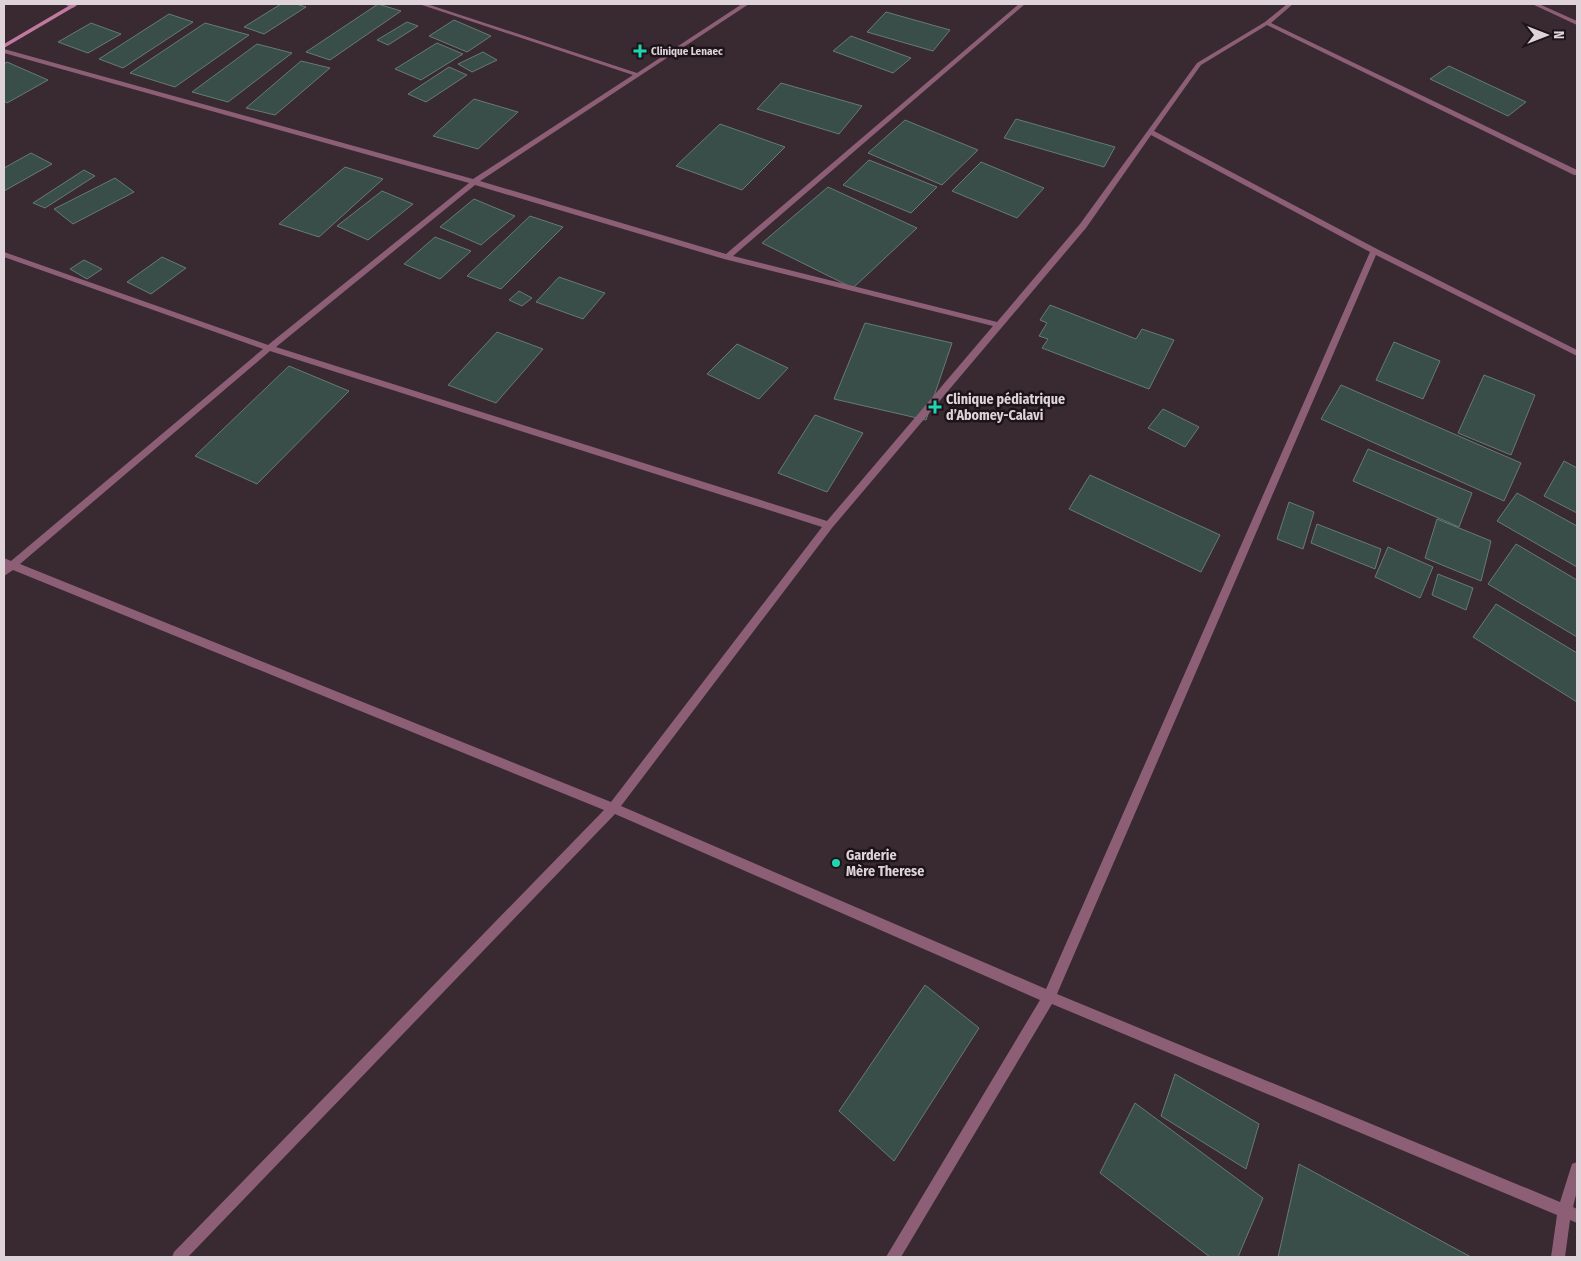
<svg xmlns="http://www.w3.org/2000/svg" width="1581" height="1261" viewBox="0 0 1581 1261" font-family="'Fira Sans Condensed',sans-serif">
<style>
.building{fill:#394e48;stroke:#657b74}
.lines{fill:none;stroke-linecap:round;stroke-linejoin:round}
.street{fill:#8d5f76;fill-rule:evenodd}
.secondary{fill:#c1799f;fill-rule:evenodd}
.poi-dot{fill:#1fd5b0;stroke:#1c1418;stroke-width:2}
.labels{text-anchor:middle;stroke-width:5;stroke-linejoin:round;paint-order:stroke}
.far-poi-label{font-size:11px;font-weight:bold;fill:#ded3d8;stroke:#1c1418;text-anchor:start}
.poi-label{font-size:14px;font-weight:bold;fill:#ded3d8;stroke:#1c1418;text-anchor:start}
</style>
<rect width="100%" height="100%" fill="#392931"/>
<path class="building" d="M281,4H296L306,7L264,34L244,27Z
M378,4L401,11L330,60L306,52Z
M886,12L950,30L933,51L867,32Z
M169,14L193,22L123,68L99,59Z
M454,20L491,36L467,52L429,36Z
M407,22L418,26L388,45L377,40Z
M91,23L121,34L88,53L58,42Z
M205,23L249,35L175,87L130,73Z
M851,36L911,58L893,73L833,51Z
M437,43L463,54L421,80L395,69Z
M257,44L292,53L228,102L192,92Z
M483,52L497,60L472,72L458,64Z
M301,61L330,68L275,115L246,108Z
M7,62L48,80L7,103L4,101V64Z
M1449,66L1526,102L1508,116L1430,79Z
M449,67L467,75L426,102L408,94Z
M781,83L862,106L839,134L757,109Z
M474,99L518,112L478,149L433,136Z
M1016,119L1115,147L1104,167L1004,138Z
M905,120L978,150L942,185L868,153Z
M720,124L785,147L742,190L676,166Z
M31,153L52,164L4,191V168Z
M869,160L937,187L911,213L843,185Z
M981,162L1044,188L1017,218L952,191Z
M345,167L383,179L319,237L279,224Z
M84,170L95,176L45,208L33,203Z
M115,178L134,192L73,224L54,209Z
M828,187L917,228L853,288L762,243Z
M382,191L413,204L368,240L337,226Z
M474,199L515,216L481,245L440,227Z
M530,216L563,227L501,289L467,276Z
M435,237L471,251L440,279L404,264Z
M162,257L186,268L151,294L127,282Z
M84,260L102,269L87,279L70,269Z
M559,277L605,293L583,319L536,302Z
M519,291L532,298L522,306L509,300Z
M1050,305L1136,339L1142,329L1174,340L1149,389L1042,348L1048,339L1039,336L1047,323L1040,320Z
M865,323L952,343L926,420L834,399Z
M497,332L543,349L496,403L448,385Z
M1394,342L1440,361L1423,399L1376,380Z
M737,344L788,368L759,399L707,374Z
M289,366L349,391L257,484L195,456Z
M1484,375L1535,395L1511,455L1458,433Z
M1341,385L1521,463L1504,501L1321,419Z
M1163,409L1199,427L1185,447L1148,428Z
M815,415L863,433L827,492L778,473Z
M1368,449L1472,493L1459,527L1353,481Z
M1564,461L1577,468V513L1544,496Z
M1090,475L1220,535L1201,572L1069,509Z
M1517,493L1577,526V567L1497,521Z
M1289,502L1314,512L1303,549L1277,539Z
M1437,519L1491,541L1481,581L1425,558Z
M1317,524L1381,549L1375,569L1311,543Z
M1516,544L1577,580V637L1488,584Z
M1388,547L1433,567L1420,598L1375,577Z
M1438,574L1473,588L1466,610L1432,595Z
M1496,604L1577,653V702L1473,637Z
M925,985L979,1028L894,1161L839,1111Z
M1175,1074L1259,1124L1246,1169L1161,1116Z
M1135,1103L1263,1198L1238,1257H1210L1100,1173Z
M1299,1164L1471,1257H1278Z"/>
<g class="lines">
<path class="street" d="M63,4H72L76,6L73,8Z
M419,4H427L637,73L742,4H749L480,181L726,254L1019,4H1025L733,256L997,322L1080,224L1197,63L1265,22L1287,4H1293L1271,23L1577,170V175H1574L1267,25L1201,65L1154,131L1377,249L1577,350V356L1376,255L1057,994L1560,1202L1572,1164L1577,1162V1191L1573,1207L1577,1209V1223L1570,1220L1565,1257H1551L1557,1215L1052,1004L901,1257H886L1040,1000L615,814L188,1257H172L174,1252L604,810L13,570L4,576V558L11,561L263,349L4,257V252L268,345L469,183L4,53V49L473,179L633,75ZM1151,135L1370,252L1046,989L621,806L832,528L1086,228ZM475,185L724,259L993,326L827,521L276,347ZM270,351L822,527L611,802L20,564Z
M1532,4H1539L1577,21V25Z"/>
<path class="secondary" d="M72,4H79L4,48V44Z"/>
</g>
<g class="poi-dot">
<path d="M637.5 43.5h5v5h5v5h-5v5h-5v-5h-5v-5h5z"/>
<path d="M932.5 399.5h5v5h5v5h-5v5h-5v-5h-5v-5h5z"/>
<circle cx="836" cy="863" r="5"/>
</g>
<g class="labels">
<g class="far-poi-label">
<text x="651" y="55">Clinique Lenaec</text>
</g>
<g class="poi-label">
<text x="946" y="404">Clinique pédiatrique<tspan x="946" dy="16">d’Abomey-Calavi</tspan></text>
<text x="846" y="860">Garderie<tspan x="846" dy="16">Mère Therese</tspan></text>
</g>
</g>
<rect width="1581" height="1261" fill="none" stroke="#ded3d8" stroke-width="10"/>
<g transform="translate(1546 35) rotate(90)" stroke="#1c1418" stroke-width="4" paint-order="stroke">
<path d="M0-4L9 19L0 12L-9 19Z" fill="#ded3d8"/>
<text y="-8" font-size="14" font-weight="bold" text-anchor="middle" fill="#ded3d8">N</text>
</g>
</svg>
